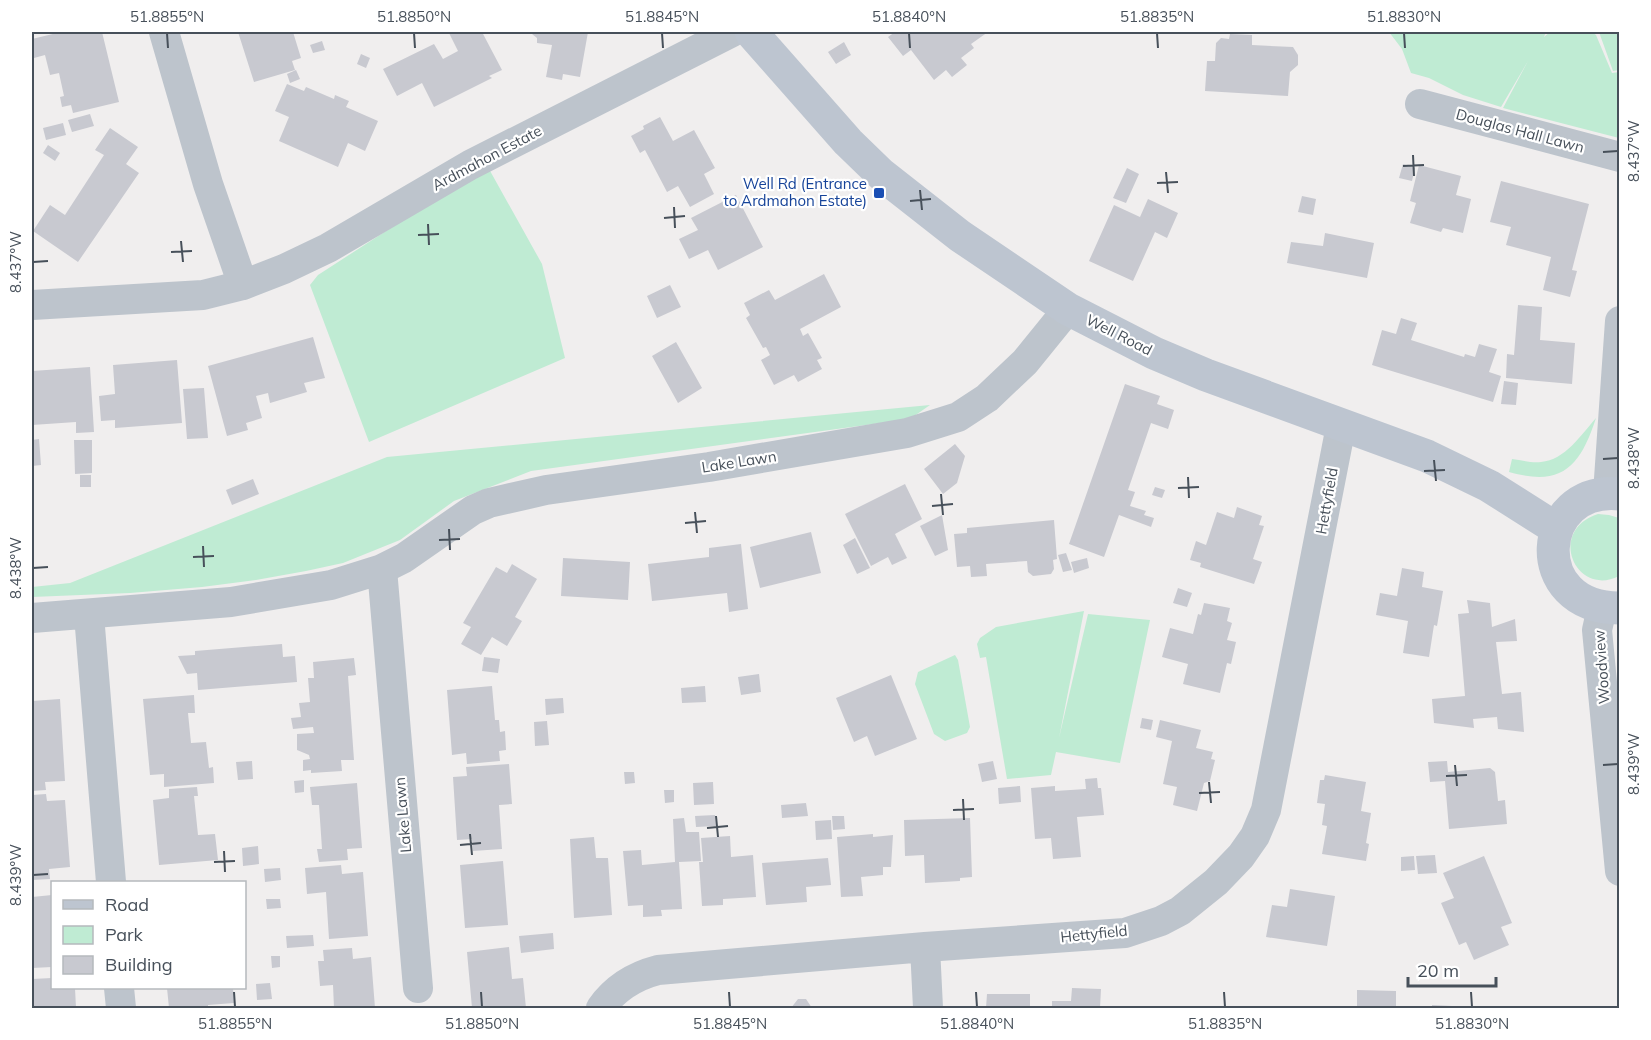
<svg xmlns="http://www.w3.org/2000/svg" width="1651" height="1040" viewBox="0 0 1651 1040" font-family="Mulish,sans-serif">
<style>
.green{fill:#bfebd3}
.building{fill:#c8c9d0}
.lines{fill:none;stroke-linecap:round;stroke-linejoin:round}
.street{stroke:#bdc4cc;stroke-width:30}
.secondary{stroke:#bdc5d0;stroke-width:33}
.ticks{fill:none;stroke:#47505a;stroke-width:2}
.transit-dot{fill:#1a4fb4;stroke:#fff;stroke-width:2}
.labels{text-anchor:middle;stroke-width:4.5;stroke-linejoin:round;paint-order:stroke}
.street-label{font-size:15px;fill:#47505a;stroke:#fff}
.transit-label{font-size:15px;fill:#164399;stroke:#fff;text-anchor:end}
.neatline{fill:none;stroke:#47505a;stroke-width:2}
.ticks-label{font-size:15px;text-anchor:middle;fill:#47505a}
</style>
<rect width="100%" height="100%" fill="#f0eeee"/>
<path class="green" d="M1389,32H1546L1544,37L1550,32H1592L1596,35L1612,73L1619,72V138L1503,108L1528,61L1501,107L1463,95L1429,78L1411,73L1402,49Z
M1599,32H1619V70L1613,71Z
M489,169L542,264L565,358L369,442L310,285L318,275L451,189Z
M930,405L910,419L531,471L454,501L400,540L343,563L306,571L256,580L202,587L130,593L32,597V587L70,583L387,457Z
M1596,418C1580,467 1562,487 1509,472L1512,459C1521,460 1531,463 1541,462C1565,460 1581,435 1596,418Z
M1598,514L1609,515L1619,518V576C1576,598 1546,531 1598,514Z
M1084,611L1059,738L1088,614L1150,620L1120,763L1056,752L1051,775L1007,779L986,657L980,658L977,644L980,638L996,627Z
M955,655L958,660L970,727L967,733L945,741L934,734L915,684L918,672Z"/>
<path class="building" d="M61,32H102L119,102L73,113L71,105L62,107L60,97L64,96L59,73L50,75L45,55L34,58L32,47V39Z
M238,32H293L301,58L292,61L295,70L254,82Z
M452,32H482L502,70L489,76L492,78L434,107L422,83L397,96L383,69L434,44L443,59L458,51L449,33Z
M532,32H588L580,77L563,74L562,80L546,77L552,45L537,43V38L532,34Z
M895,32H988L971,44L974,48L961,58L967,65L952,77L946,70L934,80L911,50L903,56L888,37Z
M1230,34L1252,35V45L1293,47L1298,55V65L1290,72L1288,96L1205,91L1207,61H1215L1216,43L1221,38L1229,39Z
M322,41L325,50L313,53L310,45Z
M844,42L851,55L836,64L828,52Z
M361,54L370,58L366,68L357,64Z
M296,70L300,79L290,83L287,74Z
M287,84L304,91L306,87L334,99L335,95L349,101L346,107L378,121L365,151L348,143L338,167L279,141L289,117L275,111Z
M90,114L94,126L72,132L68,120Z
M660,117L673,141L694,130L715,168L704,174L714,194L690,207L678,186L667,192L645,150L640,153L631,136L644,129L643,126Z
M63,123L66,135L46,140L43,128Z
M110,128L138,147L126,164L139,173L78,262L33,231L50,205L65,215L104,155L95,150Z
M48,145L60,153L55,161L43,153Z
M1403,164L1415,168L1412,181L1399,178Z
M1419,165L1461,176L1456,195L1471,199L1463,233L1443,228L1441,232L1410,223L1416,203L1410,201Z
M1127,168L1139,174L1126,203L1113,198Z
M1501,181L1589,204L1572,270L1577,271L1570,297L1543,290L1551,257L1506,245L1511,227L1490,222Z
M736,195L763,247L718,270L708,250L689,259L679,239L698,230L691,218Z
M1302,196L1316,199L1313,215L1298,212Z
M1148,199L1178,213L1167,238L1155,232L1133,281L1089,261L1114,205L1140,217Z
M1325,233L1374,243L1367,278L1287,263L1291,242L1323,246Z
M824,274L841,307L800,329L803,336L808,333L822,358L817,360L822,369L798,382L794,375L774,385L761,360L770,355L766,347L763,348L746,318L750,315L744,303L769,290L775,300Z
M670,285L681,307L657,318L647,296Z
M1518,305L1542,307L1540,340L1575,343L1572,384L1506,378L1507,354L1514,355Z
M1401,318L1417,323L1411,340L1464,357L1465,354L1475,357L1479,344L1497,349L1489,372L1501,376L1493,402L1372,365L1382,330L1396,334Z
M313,337L325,378L304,383L307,392L270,403L268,393L256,396L262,418L246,423L248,430L227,436L208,366Z
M676,342L702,388L678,403L652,356Z
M177,360L182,423L115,428V420L101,421L99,396L115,394L113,365Z
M90,367L94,432L76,433V422L32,425V371Z
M1504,381L1518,383L1516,405L1501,404Z
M1125,384L1160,396L1157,404L1174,410L1168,429L1151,423L1128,490L1135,492L1130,506L1146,511L1144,515L1154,518L1151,527L1119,515L1104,557L1069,544Z
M204,388L208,438L187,439L183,389Z
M39,439L41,465L32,466V440Z
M74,440H92V473L75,474Z
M955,444L965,456L957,483L943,494L924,469Z
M80,475H91V487H80Z
M253,479L259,494L232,505L226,490Z
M905,484L922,519L895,534L907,558L892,565L888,557L871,566L845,514Z
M1155,487L1165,490L1162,498L1152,495Z
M1237,507L1262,516L1259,525L1264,526L1253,559L1262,562L1254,584L1200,567L1201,563L1190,560L1196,541L1206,545L1217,512L1234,518Z
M942,515L948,550L935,556L920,526Z
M1054,520L1057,559L1053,560L1054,569L1051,574L1033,576L1028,572L1027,561L986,564L987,576L971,577L970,566L957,567L954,534L967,533V528Z
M811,532L821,573L760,588L750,547Z
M855,538L870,568L857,574L843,545Z
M741,544L748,609L729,612L727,593L652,601L648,564L709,557V548Z
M1066,553L1072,570L1063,572L1058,555Z
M563,558L630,562L628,600L561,596Z
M1087,558L1089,568L1074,573L1071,562Z
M512,564L537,579L515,617L522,621L507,646L492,637L481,655L461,644L471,627L463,623L496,567L507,573Z
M1402,568L1424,572L1422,587L1443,591L1437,626L1434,625L1429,657L1403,653L1408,621L1376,615L1380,593L1397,596Z
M1178,588L1192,593L1187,607L1173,603Z
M1467,600L1490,603L1492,627L1515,619L1517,641L1496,642L1502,694L1521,692L1524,732L1498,729L1497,717L1473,719L1474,728L1434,723L1432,699L1465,696L1458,614L1469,613Z
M1204,603L1230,608L1227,621L1232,623L1227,640L1236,642L1231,664L1227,663L1220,693L1183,684L1188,664L1162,657L1170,628L1193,634L1198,614L1201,615Z
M282,644L283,657L295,656L297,682L198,690L197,673L187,674L178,656L195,655V651Z
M484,657L500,659L498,673L482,671Z
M354,658L356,675L348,676L354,760H341L342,771L311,773V770L303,771V760L310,759L309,755L297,750V734L314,733L313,727L293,729L291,718L301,717L299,703L310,702L308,678H314L313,662Z
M759,674L761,692L741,695L738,677Z
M891,675L917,739L875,756L867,736L854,742L836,698Z
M492,686L495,720H499L500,732L505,731L506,750L499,751L500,761L467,764L466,753L452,755L447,690Z
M705,686L706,702L682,703L681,688Z
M194,695L195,713H188L191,743L206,742L209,768L213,767L214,783L164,787V774L150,775L143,699Z
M563,698L564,713L546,715L545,699Z
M60,699L65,781L45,782L46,790L32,791V701Z
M1142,718L1153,720L1151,730L1140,728Z
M1160,720L1201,730L1196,748L1213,752L1211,759L1215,760L1210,781L1204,783L1197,811L1173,805L1177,787L1163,784L1172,741L1156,737Z
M547,721L549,745L535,746L534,722Z
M252,761L253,779L238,780L236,762Z
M993,761L997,779L982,782L978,764Z
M1447,761L1448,772L1490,768L1495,772L1498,801L1505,800L1507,824L1449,829L1445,781L1430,782L1428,762Z
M509,764L512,804L499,805L502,849L473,851L472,839L457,840L453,777L467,776L466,767Z
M624,772H634L635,783L625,784Z
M1325,775L1366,782L1361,811L1371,813L1366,843L1369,844L1366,861L1322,854L1327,826L1322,825L1325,804L1317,803L1320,780H1324Z
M1097,778L1098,788H1101L1104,815L1077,817L1081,857L1053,859L1051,838L1035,839L1031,788L1055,786V791L1086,789L1085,779Z
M304,780V792L295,793L294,781Z
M713,782L714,804L694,805L693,783Z
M357,783L362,848L347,849L348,860L319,862L317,849H322L319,805H312L310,787Z
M1020,786L1021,802L999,804L998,788Z
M197,787L198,796H194L198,835L215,834L218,860L159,865L153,800L169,798V789Z
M664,790H674V802L665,803Z
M46,794L47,801L65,800L70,867L49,869L50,879L32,880V795Z
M806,803L808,816L782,818L781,805Z
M715,815L716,826L696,827L695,816Z
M832,816H844L845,829L833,830Z
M684,818L686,832H699L701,861L679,862L682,909L661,910L662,916L643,917V905L628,906L623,851L641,850L642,865L675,862L673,819Z
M970,818L972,877L960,878V881L925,883L924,855L905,856L904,820Z
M831,820L832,839L816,840L815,821Z
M873,834V837L893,835L891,867H883V875L861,877L863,896L841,897L837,837Z
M730,836L731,857L753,855L756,897L723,899V905L702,906L699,862H703L701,838Z
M594,837L596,858H608L612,915L574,918L570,839Z
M258,846L259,864L243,866L242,848Z
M1435,855L1437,873L1418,874L1416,856Z
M1414,856L1415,870L1401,871V857Z
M1484,856L1512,923L1501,927L1509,945L1474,960L1466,942L1459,945L1441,903L1454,898L1443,873Z
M828,858L831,885L806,887L807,902L766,905L762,863Z
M503,861L508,925L465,928L460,865Z
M341,865L342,874L363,872L368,936L329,939L326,892L307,894L305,868Z
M280,868L281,880L265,882L264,869Z
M1290,889L1335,896L1327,946L1266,937L1272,905L1287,907Z
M52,895V967L32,968V897Z
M266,899H280L281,908L267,909Z
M553,933L554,949L521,953L519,936Z
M313,935L314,946L287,948L286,936Z
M509,947L512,979L523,978L526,1008H472L467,952Z
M352,948L353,959L371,957L375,1008H334L333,985L320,986L318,961H324L323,950Z
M271,956H280V967L272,968Z
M52,978V988H75L76,1008H32V979Z
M270,983L272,999L257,1000L256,984Z
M167,988H233L234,1003L208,1005V1008H169Z
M1072,988L1101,989L1100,1008H1052V1001H1071Z
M1357,990L1396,991V1008H1357Z
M987,994H1030V1008H986Z
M798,999H806L812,1008H791Z
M1432,1005L1452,1006V1008H1432Z"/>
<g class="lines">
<path class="street" d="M164,32L208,184L243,285
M1420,104L1620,157
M32,305L203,295L243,285L284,269L328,248L470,165L732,32
M1608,493L1620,321
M382,569L418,988
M1602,608L1597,630L1620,871
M89,615L111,882
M32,618L231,602L331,585L382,569L404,558L473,510L489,503L546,490L709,467L907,433L958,417L987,398L1025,362L1068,309
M925,947L928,1008
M119,988L121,1008
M601,1008C615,988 635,976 658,970L925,947L1125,933L1161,921L1180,911L1216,882L1241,856L1255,836L1266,810L1341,426"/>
<path class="secondary" d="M751,32L848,142L881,174L960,236L1068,309L1154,353L1206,375L1427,456L1489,486L1557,529
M1620,494C1536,485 1526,609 1620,608"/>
</g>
<path class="ticks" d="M167,33L168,48M414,33L415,48M662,33L663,48M909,33L910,48M1157,33L1158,48M1404,33L1405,48M1603,152L1618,151M1413,155L1414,176M1403,166L1424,165M1166,172L1168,193M1157,183L1178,182M920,190L922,210M910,201L931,199M674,207L675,228M664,218L685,216M428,224L429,245M418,235L439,234M181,241L183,262M171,252L192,251M33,262L48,261M1603,459L1618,458M1434,460L1436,481M1424,471L1445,470M1188,477L1189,498M1178,488L1199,487M941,494L943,515M932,506L953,504M695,512L697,533M685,523L706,521M449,529L450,550M439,540L460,539M203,546L204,567M193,557L214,556M33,568L48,567M1455,765L1457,786M1603,765L1618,764M1446,776L1467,775M1209,782L1211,803M1199,793L1220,792M963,799L964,820M953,810L974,809M716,816L718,837M707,828L728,826M470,834L472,855M460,845L481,843M224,851L225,872M214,862L235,861M33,875L48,874M234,992L235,1007M481,992L482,1007M729,992L730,1007M976,992L977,1007M1224,992L1225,1007M1471,992L1472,1007"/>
<rect class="transit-dot" x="873" y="187" width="12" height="12" rx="3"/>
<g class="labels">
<g class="street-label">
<text transform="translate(1520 131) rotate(15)" y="5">Douglas Hall Lawn</text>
<text transform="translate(487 158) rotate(-28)" y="5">Ardmahon Estate</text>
<text transform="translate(1119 335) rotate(27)" y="5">Well Road</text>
<text transform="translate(739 462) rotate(-9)" y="5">Lake Lawn</text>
<text transform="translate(1327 501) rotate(-80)" y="5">Hettyfield</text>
<text transform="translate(1602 667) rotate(-94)" y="5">Woodview</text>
<text transform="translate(403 815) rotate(-95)" y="5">Lake Lawn</text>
<text transform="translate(1094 934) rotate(-6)" y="5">Hettyfield</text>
</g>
<g class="transit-label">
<text x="867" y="189">Well Rd (Entrance<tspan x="867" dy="17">to Ardmahon Estate)</tspan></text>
</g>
</g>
<rect width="1651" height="1040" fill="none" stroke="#ffffff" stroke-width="66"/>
<rect x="51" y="881" width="195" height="108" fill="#ffffff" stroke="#b5b9bd" stroke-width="1.5"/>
<rect x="63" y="900" width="30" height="9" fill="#bdc5d0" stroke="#b5b9bd" stroke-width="1.5"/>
<text x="105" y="911" font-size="18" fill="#47505a">Road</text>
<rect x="63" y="926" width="30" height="18" fill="#bfebd3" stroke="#b5b9bd" stroke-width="1.5"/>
<text x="105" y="941" font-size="18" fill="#47505a">Park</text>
<rect x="63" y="956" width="30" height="18" fill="#c8c9d0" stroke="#b5b9bd" stroke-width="1.5"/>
<text x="105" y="971" font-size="18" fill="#47505a">Building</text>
<path d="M1408 977v9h88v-9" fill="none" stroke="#47505a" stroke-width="3"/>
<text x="1417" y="977" font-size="18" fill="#47505a" stroke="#ffffff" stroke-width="4.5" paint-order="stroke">20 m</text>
<rect x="33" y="33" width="1585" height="974" class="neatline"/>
<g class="ticks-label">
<text x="167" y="22">51.8855°N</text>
<text x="414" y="22">51.8850°N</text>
<text x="662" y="22">51.8845°N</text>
<text x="909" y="22">51.8840°N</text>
<text x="1157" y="22">51.8835°N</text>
<text x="1404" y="22">51.8830°N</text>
<text transform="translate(1634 151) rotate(-90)" y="5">8.437°W</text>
<text transform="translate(16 262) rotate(-90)" y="5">8.437°W</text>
<text transform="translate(1634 458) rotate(-90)" y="5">8.438°W</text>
<text transform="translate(16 568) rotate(-90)" y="5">8.438°W</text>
<text transform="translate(1634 764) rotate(-90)" y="5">8.439°W</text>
<text transform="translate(16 875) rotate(-90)" y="5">8.439°W</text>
<text x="235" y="1029">51.8855°N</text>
<text x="482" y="1029">51.8850°N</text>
<text x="730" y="1029">51.8845°N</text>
<text x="977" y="1029">51.8840°N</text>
<text x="1225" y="1029">51.8835°N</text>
<text x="1472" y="1029">51.8830°N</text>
</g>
</svg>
